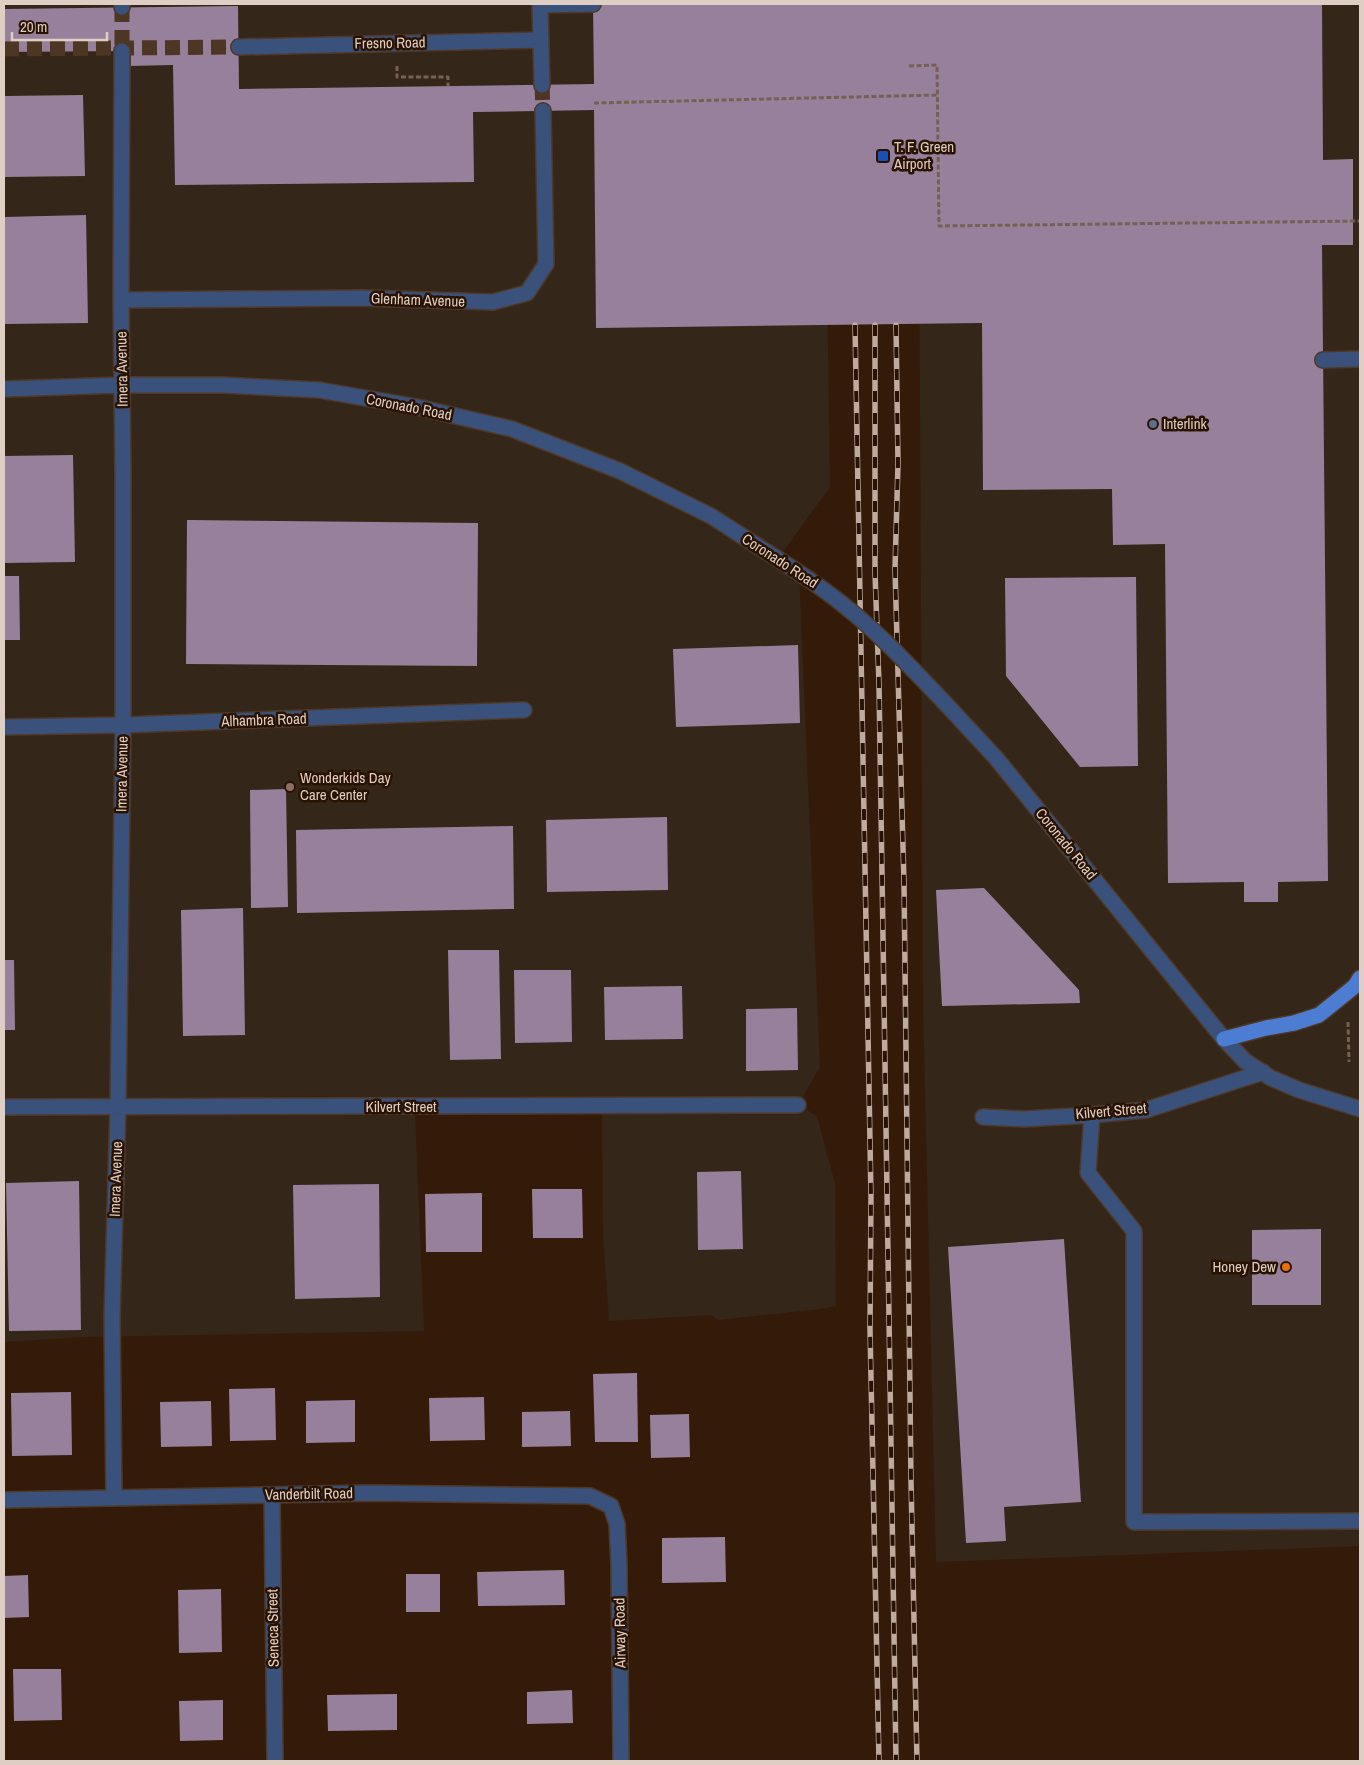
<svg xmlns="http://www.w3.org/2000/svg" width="1364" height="1765" viewBox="0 0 1364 1765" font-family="'Archivo Narrow',sans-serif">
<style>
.commercial{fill:#35261a}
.building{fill:#97809b}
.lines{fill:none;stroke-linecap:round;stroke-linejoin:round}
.minor-tunnel{stroke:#4e3625;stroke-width:15;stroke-dasharray:15 8;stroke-linecap:butt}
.minor-casing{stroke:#4f3827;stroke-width:18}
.major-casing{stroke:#4f3827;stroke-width:18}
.path{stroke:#766051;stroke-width:3;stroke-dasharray:5 2.5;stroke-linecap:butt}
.minor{stroke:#39517b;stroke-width:15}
.major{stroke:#4c7dd3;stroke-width:15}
.rail-casing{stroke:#beab9f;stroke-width:5.5}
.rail{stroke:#291202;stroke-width:4;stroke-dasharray:11;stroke-linecap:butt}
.minor-bridge-casing{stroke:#4f3827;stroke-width:18;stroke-linecap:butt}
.minor-bridge{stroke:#39517b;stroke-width:15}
.transit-dot{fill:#1a4fb4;stroke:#291202;stroke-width:2}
.service-dot{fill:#5c6f8a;stroke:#291202;stroke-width:2}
.education-dot{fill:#8d6e63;stroke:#291202;stroke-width:2}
.food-dot{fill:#e8710a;stroke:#291202;stroke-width:2}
.labels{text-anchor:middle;stroke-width:5;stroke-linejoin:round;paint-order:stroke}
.street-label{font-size:15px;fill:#dfcec3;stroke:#291202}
.poi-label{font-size:15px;fill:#dfcec3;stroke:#291202;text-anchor:start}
</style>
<rect width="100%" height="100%" fill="#341b09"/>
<path class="commercial" d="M4,4H823L830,487L782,553L799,571L820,1067L798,1105L817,1116L835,1184L836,1306L821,1309L718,1320L711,1315L609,1321L603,1233L602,1115L591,1110L426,1111L415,1114L424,1331L82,1337L4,1342Z
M918,4H1360V1546L936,1562L923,1002Z"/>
<path class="building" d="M593,4H1322L1323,160L1353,159V245H1322L1328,881L1278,882V902H1244V882L1168,883L1165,544L1113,545L1112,489L983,490L982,323L596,328L594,110L473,112L474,182L175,185L173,65L128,66V51L4,52V9L238,6L239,89L594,84Z
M83,95L85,176L4,177V96Z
M86,215L88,323L4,324V217Z
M73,455L75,562L4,563V456Z
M187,520L478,523L477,666L186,664Z
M4,576H19L20,640H4Z
M1136,577L1138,766L1080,767L1006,676L1005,578Z
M798,645L800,723L676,727L673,649Z
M286,789L288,907L251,908L250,790Z
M667,817L668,890L547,892L546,820Z
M513,826L514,909L297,913L296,830Z
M984,888L1079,990L1080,1003L942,1006L936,890Z
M243,908L245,1035L183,1036L181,910Z
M448,950H499L501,1059L450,1060Z
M4,960H14L15,1030H4Z
M514,970H571L572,1042L515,1043Z
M682,986L683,1039L605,1040L604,987Z
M797,1008L798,1070L746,1071V1009Z
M741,1171L743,1249L698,1250L697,1172Z
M79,1181L81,1330L9,1331L6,1183Z
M379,1184L380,1297L295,1299L293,1185Z
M532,1189H582L583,1238H533Z
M482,1193V1252H426L425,1194Z
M1321,1229V1305H1252V1230Z
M1064,1239L1081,1502L1004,1507L1006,1541L966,1543L948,1247Z
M637,1373L638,1442H595L593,1374Z
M275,1388L276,1440L230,1441L229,1389Z
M71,1392L72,1455L12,1456L11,1393Z
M484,1397L485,1440L430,1441L429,1398Z
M355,1400V1442L306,1443V1401Z
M211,1401L212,1446L161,1447L160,1402Z
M570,1411L571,1446L522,1447V1412Z
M689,1414L690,1457L651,1458L650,1415Z
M725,1537L726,1582L662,1583V1538Z
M564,1570L565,1605L478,1606L477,1572Z
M406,1574H440V1612H406Z
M28,1575L29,1617L4,1618V1576Z
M221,1589L222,1652L179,1653L178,1590Z
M13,1669H61L62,1720L14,1721Z
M572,1690L573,1723L527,1724V1692Z
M397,1694V1730L328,1731L327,1695Z
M223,1700V1740L180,1741L179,1701Z"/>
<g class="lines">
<path class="minor-tunnel" d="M122,7V51
M4,49L239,47
M542,85L543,111"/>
<defs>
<path id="minor" d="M122,4V7
M540,4L542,85
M540,5L593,4
M239,47L541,40
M121,300L361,298L493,302L527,293L546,264L543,111
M1323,360L1360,359
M4,389L122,385H222L319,390L417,407L512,429L620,471L711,516L742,536
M945,703L996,758L1158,958L1224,1039L1245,1061L1271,1078L1299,1090L1360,1109
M4,727L123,725L524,710
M4,1107L798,1105
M1092,1115L1088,1173L1134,1231V1522L1360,1521
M983,1117L1024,1119L1092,1115L1146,1110L1263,1072
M272,1495L275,1761
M114,1498L112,1317L118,1107L123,725V477L121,300L122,51
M4,1500L371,1493L590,1496L611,1506L617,1524L619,1565L621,1761"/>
<path id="major" d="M1224,1039L1266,1028L1294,1023L1319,1015L1355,986L1360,978"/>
</defs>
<use href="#minor" class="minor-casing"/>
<use href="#major" class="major-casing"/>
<path class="path" d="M397,66V77H448V86
M909,66L937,65L939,226L1360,221
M594,103L938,95
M1348,1022L1349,1062"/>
<use href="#minor" class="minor"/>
<use href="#major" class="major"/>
<defs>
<path id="rail" d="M855,325L871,1196L870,1329L879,1761
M875,325V573L879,684L896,1761
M896,325L898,464L895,569L904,882L911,1481L917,1761"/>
</defs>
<use href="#rail" class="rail-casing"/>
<use href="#rail" class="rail"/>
<defs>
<path id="minor-bridge" d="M742,536C779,560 818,583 852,612C885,639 915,672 945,703"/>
</defs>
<use href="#minor-bridge" class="minor-bridge-casing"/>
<use href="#minor-bridge" class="minor-bridge"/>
</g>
<rect class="transit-dot" x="877" y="150" width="12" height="12" rx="2.5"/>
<circle class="service-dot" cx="1153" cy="424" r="5"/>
<circle class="education-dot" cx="290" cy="787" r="5"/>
<circle class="food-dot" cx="1286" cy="1267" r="5"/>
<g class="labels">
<g class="street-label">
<text transform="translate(390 43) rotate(-1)" y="5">Fresno Road</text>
<text transform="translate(418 300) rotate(2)" y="5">Glenham Avenue</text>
<text transform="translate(122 369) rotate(-91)" y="5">Imera Avenue</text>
<text transform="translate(409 407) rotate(11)" y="5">Coronado Road</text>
<text transform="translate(780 561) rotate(33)" y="5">Coronado Road</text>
<text transform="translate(264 720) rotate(-2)" y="5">Alhambra Road</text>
<text transform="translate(122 774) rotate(-89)" y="5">Imera Avenue</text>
<text transform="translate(1066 844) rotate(51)" y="5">Coronado Road</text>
<text x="401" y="1112">Kilvert Street</text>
<text transform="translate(1111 1111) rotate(-5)" y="5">Kilvert Street</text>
<text transform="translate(116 1179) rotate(-88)" y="5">Imera Avenue</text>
<text transform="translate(309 1494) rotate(-1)" y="5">Vanderbilt Road</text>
<text transform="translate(273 1628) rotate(-91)" y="5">Seneca Street</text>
<text transform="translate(620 1633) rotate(-91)" y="5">Airway Road</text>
</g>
<g class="poi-label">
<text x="894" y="152">T. F. Green<tspan x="894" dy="17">Airport</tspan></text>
<text x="1163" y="429">Interlink</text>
<text x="300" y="783">Wonderkids Day<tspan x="300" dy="17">Care Center</tspan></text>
<text x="1276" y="1272" text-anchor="end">Honey Dew</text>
</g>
</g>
<rect width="1364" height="1765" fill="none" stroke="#dfcec3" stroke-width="10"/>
<path d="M12 32v8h95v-8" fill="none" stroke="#dfcec3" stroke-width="2.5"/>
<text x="20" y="32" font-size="15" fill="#dfcec3" stroke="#291202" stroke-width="4" paint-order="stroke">20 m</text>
</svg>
